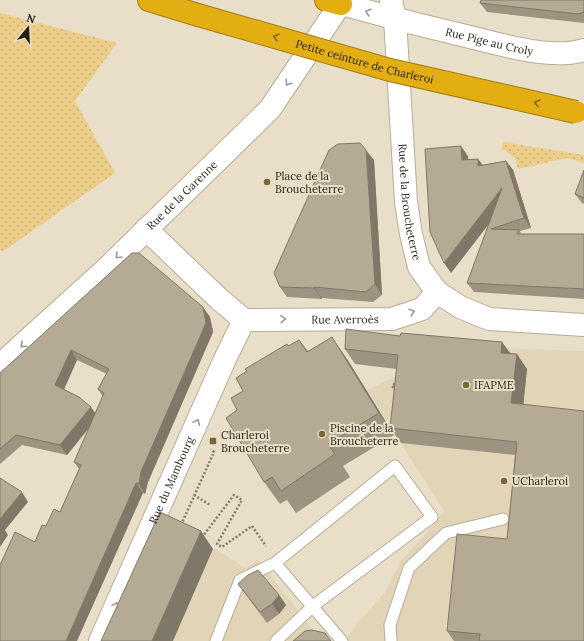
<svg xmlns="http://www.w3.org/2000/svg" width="584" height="641" viewBox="0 0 584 641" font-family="Lora,serif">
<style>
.built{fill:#e2d4b7}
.green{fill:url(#green-dots)}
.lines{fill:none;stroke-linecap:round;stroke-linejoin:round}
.lane-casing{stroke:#b7ad97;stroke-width:13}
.street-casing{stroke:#b7ad97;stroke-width:24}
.secondary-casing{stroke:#b7ad97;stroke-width:24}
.highway-casing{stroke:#a07c14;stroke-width:24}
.path{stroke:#847d6e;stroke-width:2.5;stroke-dasharray:2 2;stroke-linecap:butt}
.lane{stroke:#fff;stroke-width:11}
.street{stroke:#fff;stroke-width:22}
.secondary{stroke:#fff;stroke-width:22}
.highway{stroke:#e3ae12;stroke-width:22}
.highway-bridge-casing{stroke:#a07c14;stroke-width:24;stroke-linecap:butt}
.highway-bridge{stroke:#e3ae12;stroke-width:22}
.wall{fill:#9c9380;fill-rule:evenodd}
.shaded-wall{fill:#7f7868}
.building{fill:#b5ab95;stroke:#7f7868}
.oneway{stroke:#9c9a97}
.oneway2{stroke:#836614}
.poi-dot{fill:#7b6635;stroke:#e9dec8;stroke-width:1.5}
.labels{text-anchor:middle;stroke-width:4;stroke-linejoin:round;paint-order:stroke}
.street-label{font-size:11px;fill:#231f17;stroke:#e9dec8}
.poi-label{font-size:11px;fill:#231f17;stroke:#e9dec8;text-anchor:start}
</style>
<defs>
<pattern id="green-dots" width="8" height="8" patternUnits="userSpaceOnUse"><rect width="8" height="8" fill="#edce89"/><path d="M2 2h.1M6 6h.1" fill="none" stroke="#cbb076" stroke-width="1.8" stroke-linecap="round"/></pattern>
</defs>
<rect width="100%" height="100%" fill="#e9dec8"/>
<path class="built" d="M402,345L584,351V641H345L356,625L385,592L402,559L425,535L444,511L367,390L403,373Z
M172,530L223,553L246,569L258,559L321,641H119Z"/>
<path class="green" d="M0,13L117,43L75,101L115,173L5,250L0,251Z
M503,142L584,155V163L567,158L518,169L515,158L502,149Z"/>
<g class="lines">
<defs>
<path id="lane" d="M216,641L240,580L275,563
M276,641L313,606L432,517L395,466L275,563L342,641
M391,641L390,625L409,568L446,533L503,519"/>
<g id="street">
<path id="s1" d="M341,4C384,16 427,27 470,37C504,45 550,60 584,50"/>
<path d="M146,229L218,298L244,320"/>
<path id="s2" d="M244,320L392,319L422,309L437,292"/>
<path id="s3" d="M0,365L104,271L270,109L343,0"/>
<path id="s4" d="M100,641L225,359L244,320"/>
</g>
<g id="secondary">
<path id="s5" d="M391,0L395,19L406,202L411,234L419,267L437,292L460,307L489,319L584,325"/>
</g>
<path id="highway" d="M149,0L198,15
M326,0L341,4"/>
</defs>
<use href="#lane" class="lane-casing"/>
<use href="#street" class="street-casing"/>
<use href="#secondary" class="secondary-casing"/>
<use href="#highway" class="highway-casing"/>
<path class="path" d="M396,391L392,386L397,382
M194,495L210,505
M181,525L214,452L211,449
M201,536H203L234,495L242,500L217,544L222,547L252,526L266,546"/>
<use href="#lane" class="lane"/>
<use href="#street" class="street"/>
<use href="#secondary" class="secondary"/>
<use href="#highway" class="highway"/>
<defs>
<g id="highway-bridge">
<path id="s6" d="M198,15L390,70L576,112"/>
</g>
</defs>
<use href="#highway-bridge" class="highway-bridge-casing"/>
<use href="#highway-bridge" class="highway-bridge"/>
</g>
<path class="wall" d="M584,0V23L487,12L480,3Z
M468,156V159H478L482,165L506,161L513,170L531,228L520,231L521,234H584V299L474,292L467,283L489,223L451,273Z
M374,160L382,295L373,302L322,298V299L287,297L280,287Z
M584,170V204L582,203L575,194Z
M132,253L210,317L213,332L148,482L145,494L143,493L35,542L46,526L60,512L79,469L74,462L90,426L67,455L22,445L0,464V373ZM77,360L107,374L98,389L103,397L96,413L64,389Z
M400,336L502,342L510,353L527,369L523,404L584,641H454L447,631L507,539L515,455L401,443L390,428L397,369L355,364L345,349Z
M299,340L308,351L347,359L394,435L343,466L350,477L296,513L287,500L280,504L264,482L237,410L289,346Z
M238,584L279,595L286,605L279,614L267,623Z"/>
<path class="shaded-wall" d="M461,146L468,156L469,170L462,160Z
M366,150L374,160L382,295L375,284Z
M478,159L485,168L478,166Z
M506,161L513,170L531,228L524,218Z
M502,188L509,198L451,273L444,263Z
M314,287L322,298V299L314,288Z
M203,307L210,317L213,332L148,482L145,494L139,484L141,472Z
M332,337L347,359L394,435L379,413Z
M502,342L513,357L501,353Z
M71,350L77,360L62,394L55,385Z
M517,354L527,369L522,418L511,403Z
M91,407L98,417L67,455L60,445Z
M136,483L143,493L77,641H66Z
M22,492L28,502L5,530L8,535L0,547V519Z
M201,531L213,549L173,641H152Z
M279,595L286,605L279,614L272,604Z"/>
<path class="building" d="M481,0H584V12L578,14L480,3Z
M360,143L366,150L375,284L366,292L314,287V288L280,287L274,273L329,150L338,144Z
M461,146L462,160L478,159V166L506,161L524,218L491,229L519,230L517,234H584V289L467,283L502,188L444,263L430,232L425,149Z
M584,170V198L575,194Z
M132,253H139L203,307L206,323L141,472L139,484L136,483L66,641H0V565L15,532L35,542L42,525L46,526L54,509L60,512L81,465L74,462L104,393L98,389L109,369L71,350L55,385L79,397L91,407L60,445L16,435L0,449V373Z
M346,329L400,336L401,333L502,342L501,353L517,354L511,403L584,411V641H479L480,634L447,631L457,534L507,539L517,442L390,428L398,355L345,349Z
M332,337L379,413L328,444L335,454L281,491L272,477L264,482L226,418L237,410L231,398L243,391L236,378L247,371L245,369L287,344L288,346L299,340L307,352Z
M0,478L22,492L0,519Z
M160,512L201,531L152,641H101Z
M258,570L279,595L272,604L260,612L238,584L248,575Z
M312,630L325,633L331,641H293L305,631Z"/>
<defs><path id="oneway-chevron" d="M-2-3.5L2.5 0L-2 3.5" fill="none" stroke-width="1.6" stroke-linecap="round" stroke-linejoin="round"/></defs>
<g class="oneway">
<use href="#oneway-chevron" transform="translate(368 12) rotate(-164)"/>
<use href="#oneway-chevron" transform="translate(288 83) rotate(124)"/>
<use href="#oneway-chevron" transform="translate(118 256) rotate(135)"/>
<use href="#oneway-chevron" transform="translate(412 312) rotate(-19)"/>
<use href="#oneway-chevron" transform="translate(283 319) rotate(-2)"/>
<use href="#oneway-chevron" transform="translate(23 345) rotate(138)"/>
<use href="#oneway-chevron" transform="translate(197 422) rotate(-66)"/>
<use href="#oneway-chevron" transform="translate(116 605) rotate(-66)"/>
</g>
<g class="oneway2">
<use href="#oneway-chevron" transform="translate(276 37) rotate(-164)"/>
<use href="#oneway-chevron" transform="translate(537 103) rotate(-167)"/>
</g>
<g class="poi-dot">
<circle cx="267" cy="182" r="4"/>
<circle cx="466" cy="385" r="4"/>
<circle cx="322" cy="434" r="4"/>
<rect x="209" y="437" width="8" height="8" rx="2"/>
<circle cx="504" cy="481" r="4"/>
</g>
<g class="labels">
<g class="street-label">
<text dy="4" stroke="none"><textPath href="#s1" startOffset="153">Rue Pige au Croly</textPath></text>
<text dy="4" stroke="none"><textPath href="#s6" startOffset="173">Petite ceinture de Charleroi</textPath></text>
<text dy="4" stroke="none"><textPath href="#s3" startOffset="249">Rue de la Garenne</textPath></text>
<text dy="4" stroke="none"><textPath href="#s5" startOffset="203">Rue de la Broucheterre</textPath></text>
<text dy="4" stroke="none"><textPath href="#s2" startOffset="101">Rue Averroès</textPath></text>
<text dy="4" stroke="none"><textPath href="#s4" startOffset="176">Rue du Mambourg</textPath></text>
</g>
<g class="poi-label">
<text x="275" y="180">Place de la<tspan x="275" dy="13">Broucheterre</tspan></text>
<text x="474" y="389">IFAPME</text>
<text x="330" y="432">Piscine de la<tspan x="330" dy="13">Broucheterre</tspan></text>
<text x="221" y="439">Charleroi<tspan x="221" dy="13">Broucheterre</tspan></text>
<text x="512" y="485">UCharleroi</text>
</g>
</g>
<g transform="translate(28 28) rotate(18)" stroke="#e9dec8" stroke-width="3" paint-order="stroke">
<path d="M0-3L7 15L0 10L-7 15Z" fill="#231f17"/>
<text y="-6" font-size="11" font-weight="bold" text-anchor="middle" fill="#231f17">N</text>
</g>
</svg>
